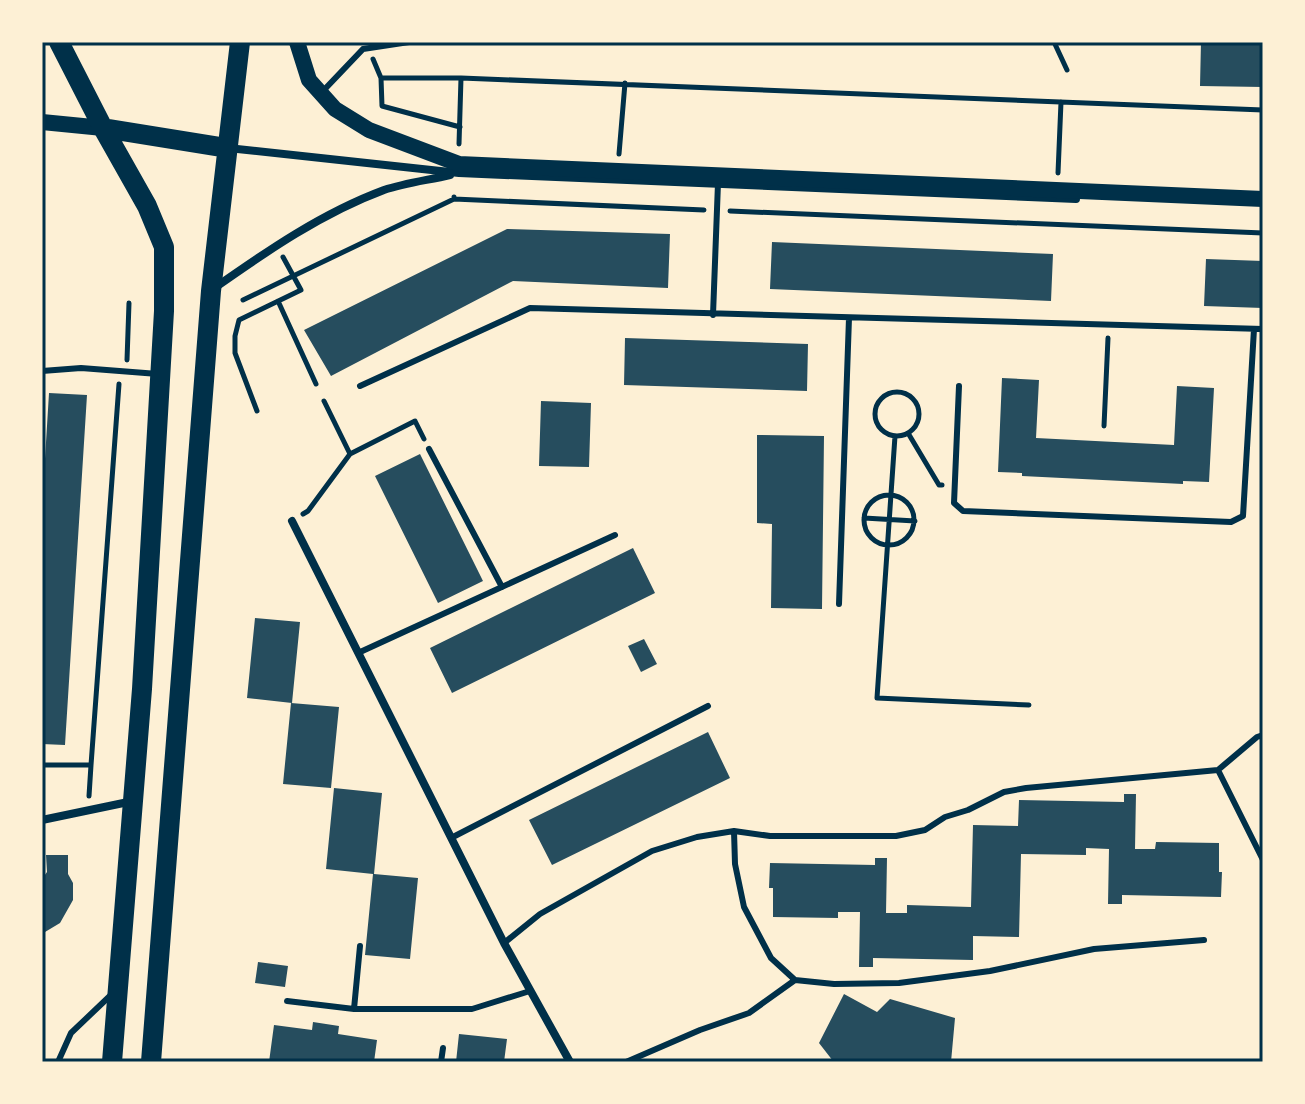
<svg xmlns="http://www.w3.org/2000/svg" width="1305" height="1104" viewBox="0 0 1305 1104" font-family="'Golos Text',sans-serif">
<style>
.building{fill:#264d5e}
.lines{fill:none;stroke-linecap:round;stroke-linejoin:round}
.path{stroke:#003049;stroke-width:5}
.service{stroke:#003049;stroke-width:6}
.minor{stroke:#003049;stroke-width:8}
.secondary{stroke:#003049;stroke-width:16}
.primary{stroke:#003049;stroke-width:20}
.neatline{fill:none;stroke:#003049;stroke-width:3}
</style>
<rect width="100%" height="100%" fill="#fdf0d5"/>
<path class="building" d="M1201,42H1263V87L1200,86Z
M507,229L670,234L668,288L513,281L331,376L304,330Z
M772,242L1053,254L1051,301L770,289Z
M1206,259L1263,261V308L1204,306Z
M625,338L808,344L807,391L624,385Z
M1002,378L1039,380L1036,438L1174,445L1177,386L1214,388L1209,482L1183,481V484L1022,476V473L998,472Z
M49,393L87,395L65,745L42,744V508Z
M541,401L591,403L589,467L539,466Z
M757,435L824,436L822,609L771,608L772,524L757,523Z
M420,454L483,581L438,603L375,476Z
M633,548L655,593L452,693L430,648Z
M255,618L300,622L292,703L247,698Z
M644,639L657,664L641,672L628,646Z
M291,703L339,707L331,788L283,784Z
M708,732L730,778L552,865L529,820Z
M334,788L382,793L374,874L418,878L410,959L365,955L373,874L326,869Z
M1124,794H1136L1135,849H1155L1156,842L1219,843V872H1222L1221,897L1122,895V904H1108L1109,849L1086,848V855L1021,854L1019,937L973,936V960L873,958V967H859L860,912H838V918L773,917V888H769L770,863L875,865V858H887L886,913H907V905L971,907L973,825L1018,826L1019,800L1124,802Z
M46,855H68V874L73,883V900L60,923L45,932L42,931V879L47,872Z
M258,962L288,966L285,987L255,983Z
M844,994L877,1012L890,999L955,1018L951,1062L833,1061L819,1043Z
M313,1022L339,1026L338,1034L377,1040L374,1062H269L274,1025L312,1030Z
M459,1034L507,1039L504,1062H456Z"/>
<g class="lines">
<path class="path" d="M1054,42L1067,70
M373,59L381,78H461L1263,110
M381,78L382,106L460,127
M459,144L461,78
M619,154L625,83
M1058,173L1061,102
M454,199L704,210
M730,211L1263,233
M243,300L454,199V197
M278,301L316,384
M127,360L129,303
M875 414a22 22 0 1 1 44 0a22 22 0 1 1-44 0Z
M324,401L350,454L415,421L424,439
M257,411L235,353V336L239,320L301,290L283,257
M1104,426L1108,338
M908,433L939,485H942
M895,436L877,698L1029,705
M864 520a25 25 0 1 1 50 0a25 25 0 1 1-50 0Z
M303,514L308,511L350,454
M864,518L915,521
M42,765H91L119,384
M89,796L91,765"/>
<path class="service" d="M323,91L363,49L409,42
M713,315L718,183
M42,371L81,368L158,374
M360,386L530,308L1263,329
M959,386L954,503L963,511L1231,522L1243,516L1254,329
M429,449L502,587
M839,604L849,318
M358,653L615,535
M1218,770L1263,860
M734,831L735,864L744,907L771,958L795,980L834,984L899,983L990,971L1094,949L1204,940
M451,838L708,706
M504,943L540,914L652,851L697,837L734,831L770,836H896L925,830L945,817L968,810L1004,792L1026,788L1218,770L1257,737L1263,735
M287,1001L354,1009H472L530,991
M354,1009L360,946
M58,1062L71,1033L113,993
M441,1062L443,1048
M626,1062L700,1030L749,1013L795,980"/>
<path class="minor" d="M228,148L459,173L1076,199
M213,289C267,251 322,213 384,190C405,183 429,180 450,175
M292,521L504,943L570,1062
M42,820L133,801"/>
<path class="secondary" d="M297,42L309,80L335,109L369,130L459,164L1263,199
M42,122L103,128"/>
<path class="primary" d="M59,42L103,128L147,206L164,247V311L142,689L112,1062
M103,128L227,148
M151,1062L211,291L240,42"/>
</g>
<rect width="1305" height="1104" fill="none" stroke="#fdf0d5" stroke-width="88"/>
<rect x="44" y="44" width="1217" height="1016" class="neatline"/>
</svg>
